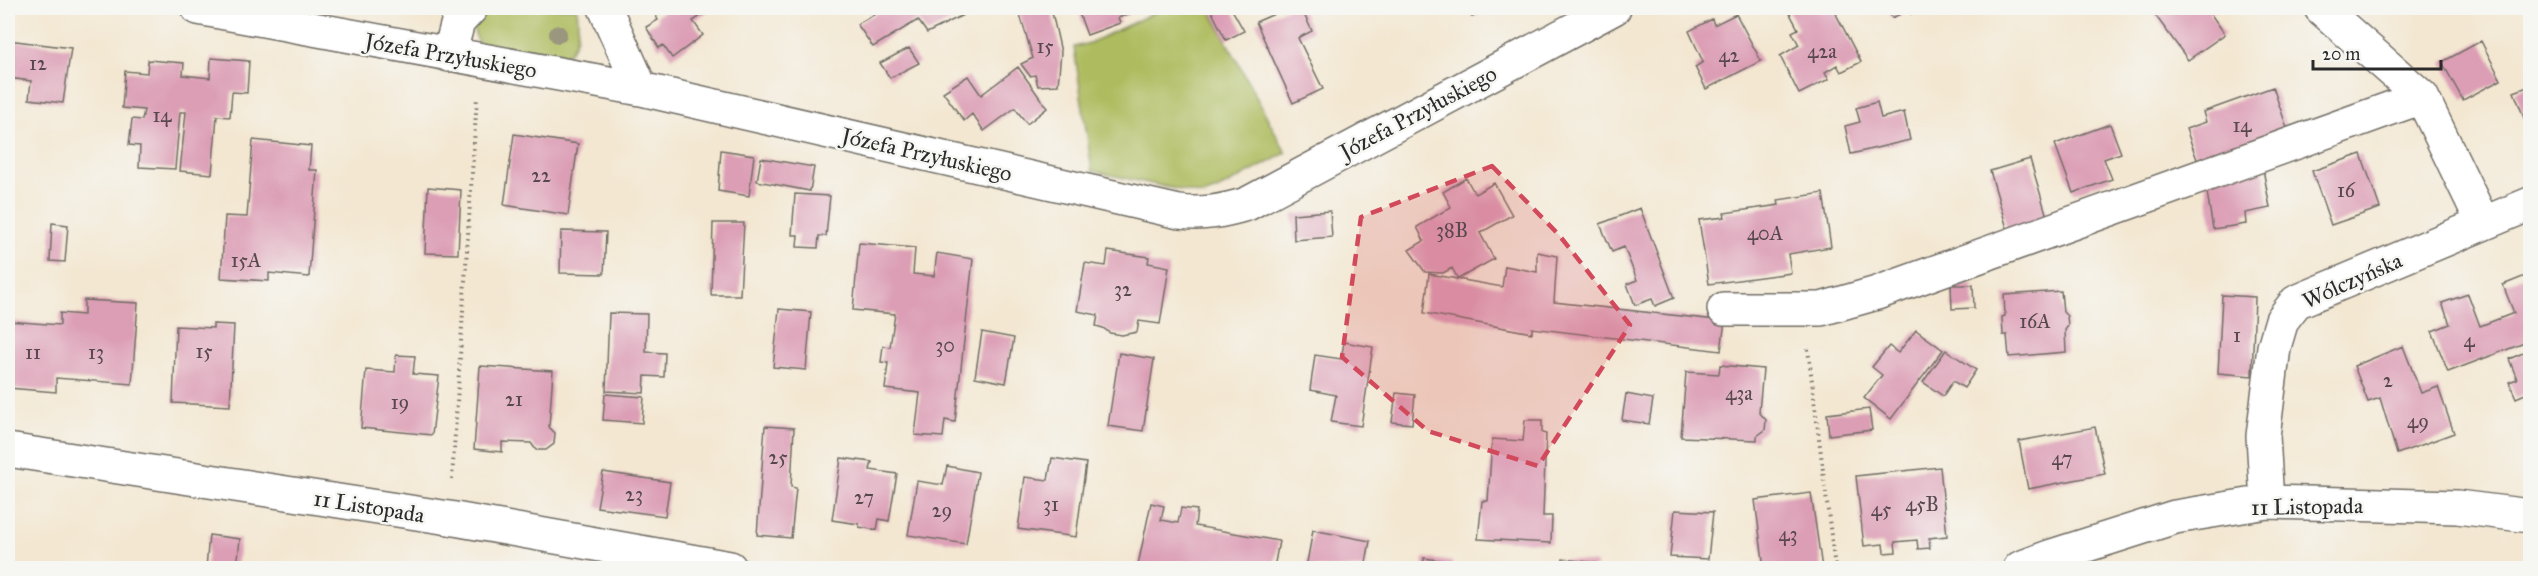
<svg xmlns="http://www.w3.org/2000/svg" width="2538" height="576" viewBox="0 0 2538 576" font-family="'IM FELL Great Primer',serif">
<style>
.green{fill:#aebc5e;stroke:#6c7444;stroke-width:1.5}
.building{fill:#dc9eb5}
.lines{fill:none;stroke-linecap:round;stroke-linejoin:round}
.minor-casing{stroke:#716d65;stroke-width:36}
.path{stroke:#716d65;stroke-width:4;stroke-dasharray:1.5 4.5;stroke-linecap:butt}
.minor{stroke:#fff;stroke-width:33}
.tree{fill:#9a977e}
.marked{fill:#d1495b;fill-opacity:0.2;stroke:#d1495b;stroke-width:4.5;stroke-dasharray:12 8;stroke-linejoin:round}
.labels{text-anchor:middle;stroke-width:5;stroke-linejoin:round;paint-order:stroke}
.number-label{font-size:20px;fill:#57484e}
.street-label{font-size:22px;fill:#2b2b2b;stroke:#f6f6f2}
</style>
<rect width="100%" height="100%" fill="#f6f6f2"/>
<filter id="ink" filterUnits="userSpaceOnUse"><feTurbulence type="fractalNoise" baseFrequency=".0167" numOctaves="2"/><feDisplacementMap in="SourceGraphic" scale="12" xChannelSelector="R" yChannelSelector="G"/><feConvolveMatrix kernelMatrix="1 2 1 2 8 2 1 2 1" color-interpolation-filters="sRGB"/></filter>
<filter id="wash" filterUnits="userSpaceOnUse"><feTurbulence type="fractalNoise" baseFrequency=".008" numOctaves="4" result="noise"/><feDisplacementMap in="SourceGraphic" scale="24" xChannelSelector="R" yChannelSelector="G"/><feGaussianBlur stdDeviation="1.35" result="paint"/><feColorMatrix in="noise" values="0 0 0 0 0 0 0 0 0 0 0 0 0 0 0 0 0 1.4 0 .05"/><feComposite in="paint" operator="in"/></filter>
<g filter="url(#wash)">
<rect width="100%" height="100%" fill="#f3e7d1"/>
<path class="green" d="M487,8H577C579,27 580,46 562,59L486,48L478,42L473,28Z
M1164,8H1209L1286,153L1217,190L1203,195L1092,171L1074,47L1090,43Z"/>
<g id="blocks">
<path class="building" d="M669,8H713L693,21L703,35L672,58L663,45L659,48L646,27L658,20L656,16Z
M886,8H977L927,33L918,20L873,47L857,24Z
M1018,8H1051L1061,52L1058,85L1038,86L1035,75L1030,76L1021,64L1033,58Z
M1077,8H1145L1118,18L1120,23L1087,35Z
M1216,8H1231L1244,31L1226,40L1211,10Z
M1288,8H1301L1312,31L1298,38L1323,89L1293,103L1256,22Z
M1467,8H1490L1472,17Z
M1787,8H1843L1844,9L1836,14L1861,62L1841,72L1837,65L1825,72L1829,79L1799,94L1780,56L1799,45L1792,32L1798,29Z
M1887,8H1925L1911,14L1909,10L1892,18Z
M2150,8H2218L2210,13L2225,34L2188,60Z
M1736,14L1761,61L1706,89L1695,67L1703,62L1689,31L1712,19L1714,25Z
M8,40L71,48L63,103L29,99L31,81L8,78Z
M2481,41L2501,80L2463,100L2442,62Z
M909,48L919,63L890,78L880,63Z
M211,58L249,61L247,93L232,92L230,117L217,116L212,174L180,171L186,112H180L175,169L139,167L140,146L129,145L132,119L142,120L144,110L122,108L125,71L147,73L148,60L184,63L183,75L210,78Z
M1018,67L1047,108L1027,124L1015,108L984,131L972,114L964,121L943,92L968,76L981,95Z
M2530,86V133L2514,92Z
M2273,87L2287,128L2221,152L2199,165L2186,129L2206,122L2203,112Z
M1877,102L1881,118L1904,112L1910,140L1851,154L1845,126L1860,122L1856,108Z
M2110,124L2121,153L2104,159L2112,179L2073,193L2055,144Z
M514,134L578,144L568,215L504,205Z
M253,140L311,146L309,170H317L309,277L269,273V281L221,278L225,216L247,217Z
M721,150L754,155L749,196L718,191Z
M2361,154L2380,208L2331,225L2312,171Z
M761,158L814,167L810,191L757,181Z
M2030,159L2048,220L2009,235L1990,171Z
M2262,163L2270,208L2245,213L2246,224L2213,229L2205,180Z
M1466,178L1475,194L1494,183L1512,215L1480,233L1494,259L1458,279L1452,268L1443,273L1425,272L1409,250L1424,241L1417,227L1451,207L1443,192Z
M428,187L461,190L458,254L425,253Z
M1823,193L1831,247L1788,254L1791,273L1709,284L1699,220L1725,217L1724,213L1779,205L1778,200Z
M795,194L830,196L826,236H819L818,248L797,247L798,235H792Z
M1640,208L1674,298L1655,306L1652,299L1635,305L1627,284L1637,280L1624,247L1612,252L1600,224Z
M1330,211L1332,237L1294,240L1293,214Z
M52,223L68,225L65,262L50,261Z
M713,223H744L740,295H711Z
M561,231L606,232L604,274L560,273Z
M859,243L915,248L913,274L934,276L937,253L973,259L955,422L945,420L943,437L915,435L920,393L885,389L888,363L881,362L883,346L890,347L895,314L853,310Z
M1108,251L1149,257L1148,263L1169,267L1160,324L1139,321L1137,332L1122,335L1110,333L1103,328L1096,326L1098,315L1077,311L1085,263L1106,266Z
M1537,252L1557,256L1554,302L1725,321L1721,351L1532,328V333L1424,313L1429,274L1502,287L1505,266L1537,272Z
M2530,274V392L2516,398L2509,382L2517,379L2509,359L2530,350L2527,342L2448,372L2432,331L2450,324L2442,303L2468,294L2480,326L2514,313L2503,285Z
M1951,285H1973L1974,308L1952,309Z
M2061,291L2063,312L2067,316L2068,326L2065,330L2066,352L2009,357L2007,335H2003L2002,317L2005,316L2004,295Z
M2222,295L2255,297L2252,376L2218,373Z
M84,300L138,303L132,384L56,378V392L8,388V321L60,325V313L84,315Z
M779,309L811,312L806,370L773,367Z
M609,313L647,314L646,352L665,353L664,377L645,376L644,393L606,391Z
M213,324L234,325L230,406L173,403L176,326L213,328Z
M1916,330L1943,350L1891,419L1864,398L1882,375L1872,367L1889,346L1898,353Z
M982,332L1014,338L1006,383L975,377Z
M1344,342L1373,347L1361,426L1331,422L1336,395L1310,390L1315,355L1341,359Z
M2403,346L2421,393L2438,387L2454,433L2397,454L2380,398L2368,402L2354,366Z
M1946,350L1976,370L1964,388L1953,381L1943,396L1923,382Z
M1119,353L1154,359L1143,431L1108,426Z
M396,355L415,356L413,374L439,376L432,435L361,428L366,370L395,372Z
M1720,365L1763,369L1759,412L1766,420L1765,430L1757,436V440L1681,437L1686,372L1719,374Z
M480,366L553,371L549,427L555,433L554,444L546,450H536L531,443L502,442V452L474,449Z
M1396,393L1415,395L1412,424L1392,422Z
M605,394L644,397L642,423L603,420Z
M1626,394L1653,399L1649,424L1622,420Z
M1869,409L1872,430L1829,435L1827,414Z
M1525,420H1542V433L1546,434L1543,516H1552L1551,543L1478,539L1482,501H1488L1492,439L1523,441Z
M765,426L794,428L791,487L796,488L791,538L757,535Z
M2095,427L2105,474L2028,489L2019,441Z
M841,458L872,462L870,470L897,474L889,521L879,519L877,530L859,527V524L832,520Z
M1052,458L1086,463L1076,537L1018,529L1025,477L1048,480Z
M947,466L978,472L966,544L908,535L917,481L943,485Z
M1940,467L1947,536L1929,538L1930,548L1918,549L1917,540L1895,542L1896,552L1884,553L1883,544L1864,546L1856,476Z
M603,472L670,482L665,516L597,507Z
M1811,493L1822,568H1764L1755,500Z
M1151,503L1164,506L1161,520L1178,523L1181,508L1197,510L1195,526L1279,541L1274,568H1150L1138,565Z
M1675,510L1713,512L1708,559L1670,557Z
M1313,530L1370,541L1365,568H1306Z
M209,535L240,539L237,568H206Z
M1424,558L1452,562V568H1423Z
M1563,559L1596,563V568H1562Z"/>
</g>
</g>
<g filter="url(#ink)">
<use href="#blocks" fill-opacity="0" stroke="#716d65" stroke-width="1.5"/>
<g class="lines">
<defs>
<path id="minor" d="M198,8L641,89L1179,212C1204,215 1223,211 1247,204L1614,8
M605,8L641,89
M2321,8L2422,97L2483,223
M449,55L458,22L471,8
M1724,309H1821L1877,293L2422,97
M8,450L449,518L730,568
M2267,502L2263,436L2274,347L2282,320L2296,302L2530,204
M2020,568L2049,557L2175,517L2267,502L2457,507L2530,516"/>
</defs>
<use href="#minor" class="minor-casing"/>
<path class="path" d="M1808,349L1835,568
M452,479L477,97"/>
<use href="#minor" class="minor"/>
</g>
<circle class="tree" cx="558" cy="34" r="9"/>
</g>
<path class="marked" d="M1492,166L1559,235L1630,325L1538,466L1428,431L1342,357L1361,217Z"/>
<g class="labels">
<g class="number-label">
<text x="1045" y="53">15</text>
<text x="1822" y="58">42a</text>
<text x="1729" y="62">42</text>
<text x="38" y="70">12</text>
<text x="162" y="122">14</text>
<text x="2242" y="132">14</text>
<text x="541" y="182">22</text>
<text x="2346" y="197">16</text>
<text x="1452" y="237">38B</text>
<text x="1765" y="240">40A</text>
<text x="246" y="267">15A</text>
<text x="1123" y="296">32</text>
<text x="2035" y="328">16A</text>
<text x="2237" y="342">1</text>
<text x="2469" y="347">4</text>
<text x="945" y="352">30</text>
<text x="204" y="358">15</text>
<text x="33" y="359">11</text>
<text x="96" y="359">13</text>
<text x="2388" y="387">2</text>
<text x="1739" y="400">43a</text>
<text x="514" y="406">21</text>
<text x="400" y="409">19</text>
<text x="2418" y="428">49</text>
<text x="778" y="464">25</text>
<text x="2062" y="465">47</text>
<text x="634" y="501">23</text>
<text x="864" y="504">27</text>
<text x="1051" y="511">31</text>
<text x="1922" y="511">45B</text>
<text x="1881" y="516">45</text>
<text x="942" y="517">29</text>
<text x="1788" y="541">43</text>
</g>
<g class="street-label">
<text transform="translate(451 55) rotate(10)" y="8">Józefa Przyłuskiego</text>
<text transform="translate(1418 112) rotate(-28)" y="8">Józefa Przyłuskiego</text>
<text transform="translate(927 154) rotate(13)" y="8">Józefa Przyłuskiego</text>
<text transform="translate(2352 280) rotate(-24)" y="8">Wólczyńska</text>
<text transform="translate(369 506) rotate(9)" y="8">11 Listopada</text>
<text transform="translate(2307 506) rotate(-1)" y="8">11 Listopada</text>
</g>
</g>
<rect width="2538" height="576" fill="none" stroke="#f6f6f2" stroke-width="30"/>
<path d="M2313 60v9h128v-9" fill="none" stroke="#2b2b2b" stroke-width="3"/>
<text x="2322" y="60" font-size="18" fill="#2b2b2b" stroke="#f6f6f2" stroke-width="4.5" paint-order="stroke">20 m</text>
</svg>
